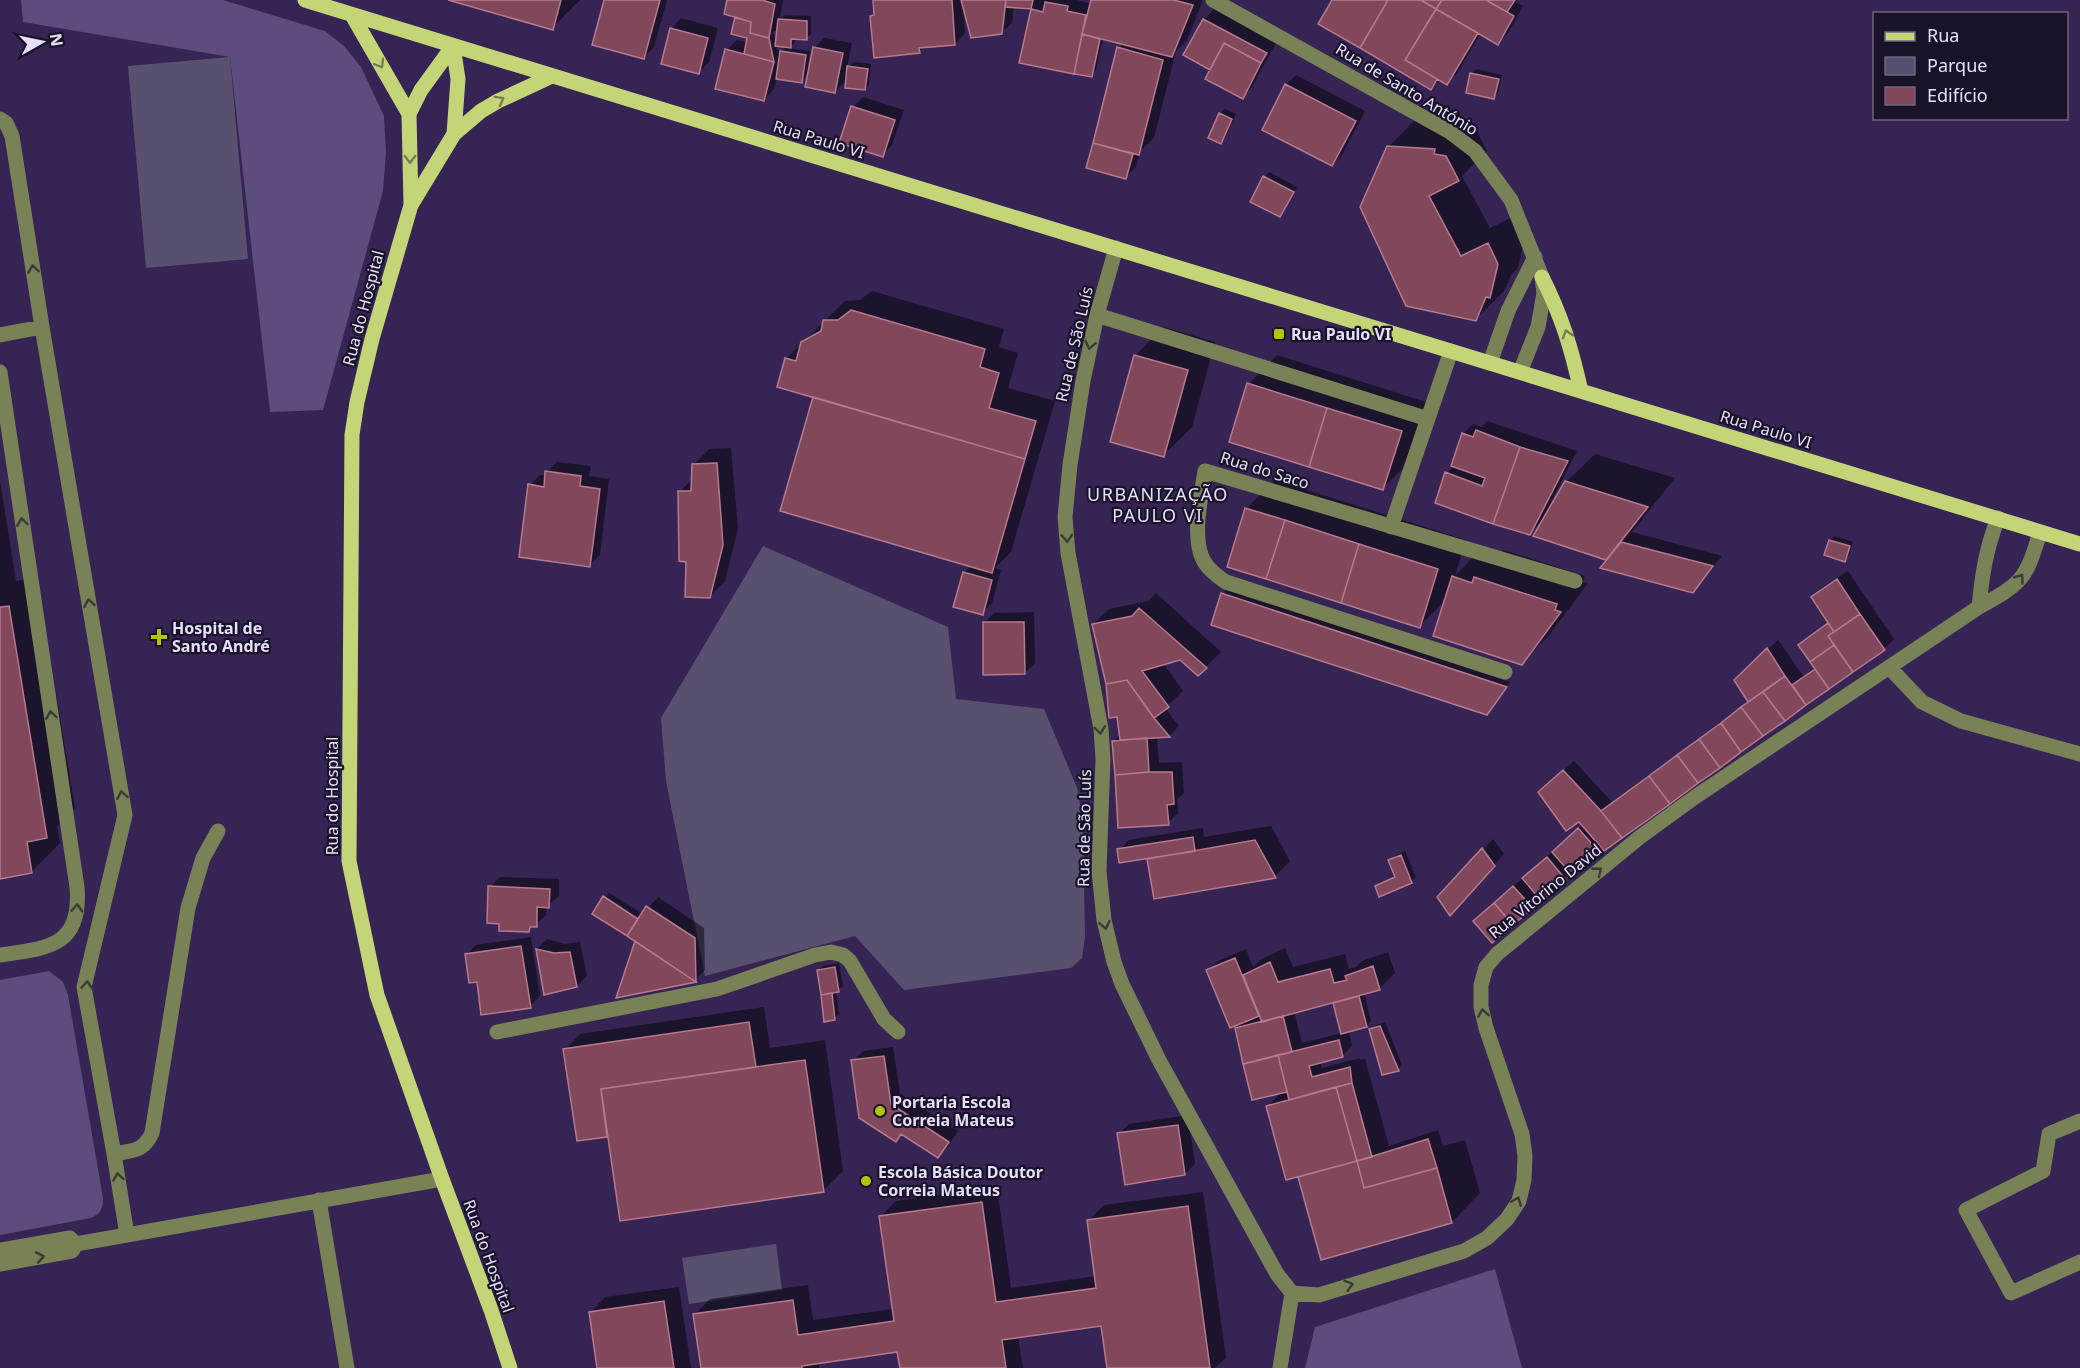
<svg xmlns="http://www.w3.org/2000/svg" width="2080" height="1368" viewBox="0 0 2080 1368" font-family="'Noto Sans',sans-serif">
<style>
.green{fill:#59506f}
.forest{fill:#5c4d7e}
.shadow{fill:#0007;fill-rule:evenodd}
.building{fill:#81485c;stroke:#b8798e;stroke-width:1.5}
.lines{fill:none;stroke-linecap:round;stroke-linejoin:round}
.minor{stroke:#798257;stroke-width:15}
.major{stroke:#c4d578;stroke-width:15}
.oneway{stroke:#787e54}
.oneway2{stroke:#3b3a38}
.poi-dot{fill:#afc506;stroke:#1a1328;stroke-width:2}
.labels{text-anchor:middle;stroke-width:4.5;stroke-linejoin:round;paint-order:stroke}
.street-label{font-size:16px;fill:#e6defc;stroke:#1a1328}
.poi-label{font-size:16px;font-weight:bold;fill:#e6defc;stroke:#1a1328;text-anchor:start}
.neighbourhood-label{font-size:18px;letter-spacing:1.5px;fill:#e6defc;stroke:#1a1328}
</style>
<rect width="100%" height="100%" fill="#352454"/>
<path class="green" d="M230,57L248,259L146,268L128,66Z
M763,546L948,627L956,699L1044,709L1078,790L1083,827L1085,937L1082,958L1071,968L904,990L855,936L705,976L666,781L661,718Z
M776,1244L782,1290L689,1304L682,1258Z"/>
<path class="forest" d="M21,0H223L325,31L344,46L361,67L384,116L386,152L383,191L323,410L270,412L230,57L23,22Z
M49,971L63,982L68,995L103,1198C103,1209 101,1213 91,1218L0,1235V980Z
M1495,1269L1522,1368H1305L1315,1327Z"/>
<path class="shadow" d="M453,0H580L552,28Z
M606,0H667L654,47L644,57Z
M728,0H783L780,19L785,15L811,16V34L806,38L795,37V42L789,48L810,51L808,67L810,68L814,48L824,38L852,43L847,68L854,62L871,64L869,84L865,89L847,79L835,92L809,74L801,81L777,78L774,89L764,100L727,50L737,40L748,43V37L736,18ZM779,27L787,46L782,51L777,50L774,34H771Z
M875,0H1077L1092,4L1093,0H1203L1187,40L1176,51L1154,138L1140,151L1136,167L1126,177L1088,167L1119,48L1124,43L1103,38L1096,70L1092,75L1032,10L1034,8L1014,6L1012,23L1001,33L964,7H963L965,33L955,44L925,46L919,52L872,17L875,13Z
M1334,0H1517L1516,2L1523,6L1508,33L1498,43L1481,33L1457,73L1447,83L1440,79L1431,89Z
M1214,9L1276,43L1252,87L1242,97L1204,20Z
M681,18L718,28L709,62L699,72L671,29Z
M1476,69L1502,75L1498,93L1493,97L1471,74Z
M1296,75L1365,111L1342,155L1332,165L1286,85Z
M863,97L904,110L892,145L882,156L853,107Z
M1225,109L1236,114L1226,137L1221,142L1220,114Z
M1417,118L1463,121L1462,126L1475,128L1487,151L1462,176L1490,228L1517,215L1526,234L1518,268L1511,275L1504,291L1475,320L1388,147Z
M1269,172L1297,187L1284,211L1280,216L1264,177Z
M872,291L1004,329L999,347L1018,353L1008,388L1055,401L1011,552L995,568L1001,570L992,603L982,613L964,573L971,566L815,396L786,359L845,301L860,300Z
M1164,327L1215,342L1192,427L1164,455L1135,356Z
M1277,355L1429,403L1412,459L1383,488L1249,384Z
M1487,421L1577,451L1545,514L1547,515L1566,482L1595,454L1675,478L1632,532L1722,556L1692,591L1608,559L1535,535L1543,520L1530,533L1447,473L1454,466L1463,434L1473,424L1482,427Z
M731,448L738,529L725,581L709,597L688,561L680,492L693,478L694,465L709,449Z
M557,462L591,466L589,476L609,479L600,555L590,565L530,485L540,475L546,476L547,472Z
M1275,480L1466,540L1455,576L1482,548L1500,554L1504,550L1585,576L1583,582L1588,583L1550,634L1522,663L1447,599L1419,626L1229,566L1247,508Z
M0,481L16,581L37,578L75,808L57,826L60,843L31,872L0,877Z
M1835,536L1853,542L1849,555L1844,560L1830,540Z
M1848,571L1894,639L1884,649L1604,849L1602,846L1531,907L1485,911L1583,825L1551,782L1574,761L1612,802L1749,701L1736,680L1778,640L1803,676L1815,667L1805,641L1829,622L1813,597L1823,587Z
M1227,589L1510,682L1491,708L1223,594Z
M1156,593L1221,652L1206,667L1181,658L1163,663L1183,691L1165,708L1179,726L1169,736H1157L1159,763L1182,762L1184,793L1177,799L1178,813L1168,823L1114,741L1121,734L1118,715L1107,684L1093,624L1109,609L1148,601Z
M1034,612L1035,663L1025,673L984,623L994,613Z
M1271,826L1290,861L1275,876L1155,897L1149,860L1152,856L1119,850L1129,840L1203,828L1204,837Z
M1493,839L1504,854L1460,904L1439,897Z
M1405,851L1416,877L1412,881L1380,895L1376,887L1381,882L1396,876L1389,861L1394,856Z
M500,877L559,879V896L547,906L546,915L529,930L501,922L490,887Z
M609,893L643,914L658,897L704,928L705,970L695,980L637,941L605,897Z
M531,937L540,996L530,1006L466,955L476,945Z
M547,939L565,944L580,942L587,976L577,986L546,993L537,949Z
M1285,948L1293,967L1345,954L1349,969L1356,967L1362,961L1388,952L1395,973L1379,989L1364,993L1371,1021L1367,1026L1349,1031L1352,1046L1342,1056L1320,1062L1322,1068L1360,1058V1060L1365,1059L1389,1146L1438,1130L1443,1146L1465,1140L1480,1193L1452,1222L1322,1258L1299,1175L1268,1106L1283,1091L1236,1029L1245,1020L1208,971L1218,961L1246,949L1253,967L1260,960ZM1338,1000L1334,1004L1342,1033L1302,1043L1294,1011Z
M839,963L843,986L836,991L839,1014L834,1019L818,970L823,966Z
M764,1007L770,1048L825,1040L843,1171L823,1191L609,1133L607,1135L565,1050L580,1034Z
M1385,1022L1402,1065L1398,1069L1371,1029L1376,1025Z
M893,1047L900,1094L958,1131L948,1146L938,1156L902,1133L895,1140L853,1061L863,1051Z
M1188,1115L1195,1164L1185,1174L1119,1134L1129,1124Z
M997,1187L1011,1288L1096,1276L1088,1221L1104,1205L1203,1192L1226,1358L1215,1368H1109L1103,1324L1018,1336L1023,1368H901L899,1351L819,1362V1368H703L695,1314L710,1299L808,1285L813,1320L893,1309L880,1217L896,1201Z
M679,1287L691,1368H598L590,1313L605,1297Z"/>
<path class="building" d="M448,0H561L553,30Z
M604,0H660L644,59L592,45Z
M727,0H762L775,4L769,38L750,33L751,22L724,14Z
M873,0H952L955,45L919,48L920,53L874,58L870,16L874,15Z
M961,0H1006L1002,34L971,38Z
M1006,0H1033L1031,9L1005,7Z
M1091,0H1174L1193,5L1172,57L1082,34Z
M1332,0H1388L1360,48L1318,24Z
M1388,0H1421L1436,9L1405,60L1437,79L1431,90L1360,48Z
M1421,0H1442L1436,9Z
M1442,0H1486L1514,16L1498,45L1436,9Z
M1486,0H1515L1507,12Z
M1045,2L1068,6L1067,11L1086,15L1074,74L1019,63L1031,9L1043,12Z
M1436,9L1478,33L1447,85L1405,60Z
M735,17L751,22L750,33L769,38L774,62L744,54L747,38L731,34Z
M778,19L807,21V40L791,39V48L775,46Z
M1203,19L1267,53L1261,63L1224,43L1210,70L1183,55Z
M670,28L708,38L699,74L661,64Z
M1082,34L1100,39L1092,77L1074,74Z
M1224,43L1261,63L1243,99L1205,79Z
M813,47L843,53L835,93L805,87Z
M1117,47L1163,60L1139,155L1093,143Z
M725,49L774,62L764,101L715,89Z
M780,51L806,55L802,83L776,79Z
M847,66L868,69L865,90L845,88Z
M1470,73L1499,79L1494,99L1466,93Z
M1285,84L1356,121L1332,166L1262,130Z
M851,106L895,120L883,157L839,143Z
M1219,113L1232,119L1221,144L1208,138Z
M1093,143L1133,154L1126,179L1086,168Z
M1387,146L1435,149L1434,154L1446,156L1459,181L1429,196L1461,256L1488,243L1498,264L1490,298L1486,297L1476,321L1406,306L1360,207Z
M1263,176L1294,192L1280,217L1250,202Z
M851,310L985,349L980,367L999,373L989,408L1036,421L1025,459L777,387L785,358L796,361L801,342L821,331L823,320H838Z
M1134,355L1188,370L1164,457L1110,442Z
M1247,383L1327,408L1309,467L1229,442Z
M813,397L1025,459L992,573L780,511Z
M1327,408L1402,431L1383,490L1309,467Z
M1476,430L1520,447L1493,524L1435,503L1445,472L1482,486L1485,478L1451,466L1462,433L1473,437Z
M1520,447L1568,461L1530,535L1493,524Z
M717,463L723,545L710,598L685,597L686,562L679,561L678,491H691L692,464Z
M545,471L581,476L580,486L600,489L590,567L519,557L528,484L544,487Z
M1565,481L1648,507L1606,560L1533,536Z
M1245,508L1285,520L1266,579L1227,567Z
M1285,520L1359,544L1341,603L1266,579Z
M1829,540L1850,546L1845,562L1824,555Z
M1621,542L1713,566L1693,593L1600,568Z
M1359,544L1438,569L1420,628L1341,603Z
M963,572L992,580L983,615L953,607Z
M1452,576L1472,583L1474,577L1557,604L1555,610L1561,612L1522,665L1433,636Z
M1837,579L1860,614L1834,632L1811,597Z
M1221,593L1507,687L1487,715L1211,625Z
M9,606L47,838L27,842L32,873L0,879V607Z
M1139,608L1207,668L1198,676L1180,660L1142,671L1169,707L1154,718L1127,680L1106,684L1092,624L1132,616Z
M1860,614L1885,650L1853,672L1828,636Z
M983,622H1024L1025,674L983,675Z
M1828,623L1834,632L1828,636L1834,645L1810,662L1798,645Z
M1834,645L1853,672L1829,689L1810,662Z
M1767,648L1785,676L1748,702L1734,680Z
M1815,669L1829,689L1806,705L1792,685Z
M1785,676L1806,705L1785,721L1763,692Z
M1127,680L1154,718L1170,737L1120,740L1117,717L1109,718L1106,684Z
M1763,692L1785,721L1763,736L1741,707Z
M1741,707L1763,736L1741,752L1721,723Z
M1721,723L1741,752L1720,768L1699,739Z
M1147,738L1149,772L1115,775L1112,741Z
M1699,739L1720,768L1698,783L1677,755Z
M1677,755L1698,783L1670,804L1649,776Z
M1563,770L1601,811L1622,838L1604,851L1579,822L1566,831L1538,792Z
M1149,772H1172L1174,804L1167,805L1169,825L1118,828L1115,775Z
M1649,776L1670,804L1622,838L1601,811Z
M1578,828L1599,852L1572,875L1552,852Z
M1193,837L1195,851L1119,863L1117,849Z
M1255,840L1276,878L1154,899L1147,859Z
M1482,848L1495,866L1450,916L1437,897Z
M1401,855L1412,883L1379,897L1375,886L1395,877L1388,860Z
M1547,857L1566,880L1541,901L1522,878Z
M488,886L550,889L549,908L537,907V927H530L529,932L499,931V924L487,923Z
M1513,886L1533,908L1513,925L1494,903Z
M603,896L638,919L627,936L592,914Z
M1494,903L1513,925L1492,943L1473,921Z
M646,906L695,938L696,982L627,936Z
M635,941L696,982L616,998Z
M521,946L531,1008L481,1015L477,982L469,983L465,954Z
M536,949L554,953L570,952L577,987L544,995Z
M1235,958L1259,1016L1230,1028L1206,970Z
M1270,962L1278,982L1330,969L1334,983L1347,980L1345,976L1373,966L1380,990L1262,1022L1243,975Z
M835,967L839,992L821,995L817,970Z
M832,993L835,1020L824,1022L821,995Z
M1359,996L1367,1027L1341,1034L1333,1003Z
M1283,1016L1292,1052L1243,1064L1235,1028Z
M749,1022L756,1067L601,1089L607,1137L577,1141L563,1049Z
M1380,1026L1399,1071L1382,1075L1369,1029Z
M1339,1040L1343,1057L1309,1066L1312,1077L1350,1067L1352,1083L1289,1100L1278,1055Z
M1278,1055L1287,1092L1252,1100L1243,1064Z
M884,1056L891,1104L949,1142L938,1158L901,1134L896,1142L859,1118L851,1060Z
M805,1060L824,1192L620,1221L601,1089Z
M1352,1083L1372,1157L1357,1161L1336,1087Z
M1336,1087L1357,1161L1286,1180L1266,1106Z
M1178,1125L1185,1175L1125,1185L1117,1133Z
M1428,1139L1437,1168L1364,1188L1357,1161Z
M1357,1161L1364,1188L1437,1168L1452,1223L1321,1260L1298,1177Z
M982,1202L996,1302L1096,1288L1087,1220L1188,1206L1210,1368H1107L1101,1326L1002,1340L1006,1368H900L897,1352L802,1366V1368H701L693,1314L793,1300L798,1335L894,1321L879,1216Z
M664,1301L674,1368H597L589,1312Z"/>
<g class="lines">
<path class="minor" d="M1213,0L1450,132L1475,151L1511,200L1542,277L1544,293L1538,327L1520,372
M0,119L6,123L12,136L42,327L125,815L84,987L114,1154L127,1235
M1116,248L1097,315L1083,381L1070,465L1065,517L1068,553L1101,729L1103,759L1099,871L1104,920L1114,962L1122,984L1159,1060L1277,1274L1292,1293L1280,1368
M1097,315L1428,419
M0,335L42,327
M1490,363L1508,311L1535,257
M0,372L77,887C82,947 48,948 0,955
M1391,527L1451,351
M1979,607C1982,575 1986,549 1998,518
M1889,667L1922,702L1961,721L2080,754
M1505,672L1226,582C1220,578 1213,573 1208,567C1189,546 1201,497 1205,471L1575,581
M497,1032L717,989L815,955L831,952L843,955L850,961L884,1019L898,1032
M2080,1121L2049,1134L2043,1171L1966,1210L2011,1293L2080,1262
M114,1154C133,1150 143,1152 152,1133L188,908L203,858L218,831
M319,1200L347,1368
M0,1250L70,1238L76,1244
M0,1264L72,1251L76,1244L442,1179
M1292,1293L1319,1295L1464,1251L1487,1238L1507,1219L1519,1201L1524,1180L1525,1156L1522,1134L1486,1028L1481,1007V985L1486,967L1497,954L1640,837L1695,797L1979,607C2022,583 2026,580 2040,532"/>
<path class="major" d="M305,0L2080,544
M352,15L409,114L411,205
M453,46L458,79L454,134
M409,114L421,90L453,46
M1542,277C1562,317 1571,347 1581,391
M510,1368L491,1310L442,1179L377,995L349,861L352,435L357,402L372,339L411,205L454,134L481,111L498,101L552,76"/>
</g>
<defs><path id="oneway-chevron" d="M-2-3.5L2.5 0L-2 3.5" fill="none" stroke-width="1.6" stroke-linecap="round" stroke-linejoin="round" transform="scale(1.5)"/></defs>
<g class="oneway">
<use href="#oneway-chevron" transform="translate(380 64) rotate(60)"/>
<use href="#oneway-chevron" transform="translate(500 100) rotate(-29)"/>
<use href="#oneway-chevron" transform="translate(410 159) rotate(89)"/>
<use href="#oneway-chevron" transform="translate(1567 334) rotate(-107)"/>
</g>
<g class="oneway2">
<use href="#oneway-chevron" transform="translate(33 269) rotate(-99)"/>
<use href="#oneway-chevron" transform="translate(1090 345) rotate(102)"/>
<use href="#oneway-chevron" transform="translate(22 522) rotate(-99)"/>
<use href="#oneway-chevron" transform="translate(1067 538) rotate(87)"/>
<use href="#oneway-chevron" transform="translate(2020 578) rotate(-53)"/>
<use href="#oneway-chevron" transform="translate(89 603) rotate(-100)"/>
<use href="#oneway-chevron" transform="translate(51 715) rotate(-98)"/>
<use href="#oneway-chevron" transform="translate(1100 730) rotate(83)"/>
<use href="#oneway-chevron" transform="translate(122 795) rotate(-100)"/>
<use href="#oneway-chevron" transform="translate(1598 871) rotate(-39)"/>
<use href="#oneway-chevron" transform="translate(77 908) rotate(-87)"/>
<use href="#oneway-chevron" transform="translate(1105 925) rotate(79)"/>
<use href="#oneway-chevron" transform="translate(87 985) rotate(-86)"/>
<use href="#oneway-chevron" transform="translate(1483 1013) rotate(-99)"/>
<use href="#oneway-chevron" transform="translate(118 1177) rotate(-99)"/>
<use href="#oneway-chevron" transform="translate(1517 1201) rotate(-67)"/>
<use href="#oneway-chevron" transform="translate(40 1257) rotate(-10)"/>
<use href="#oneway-chevron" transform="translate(1349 1285) rotate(-17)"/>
</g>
<g class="poi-dot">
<rect x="1273" y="328" width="12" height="12" rx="3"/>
<path d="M156 628h6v6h6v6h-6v6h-6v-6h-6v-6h6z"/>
<circle cx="880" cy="1111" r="6"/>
<circle cx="866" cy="1181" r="6"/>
</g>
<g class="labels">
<g class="street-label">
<text transform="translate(1407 89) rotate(31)" y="6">Rua de Santo António</text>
<text transform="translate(819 139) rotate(17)" y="6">Rua Paulo VI</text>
<text transform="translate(363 308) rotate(-75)" y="6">Rua do Hospital</text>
<text transform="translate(1074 344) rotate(-77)" y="6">Rua de São Luís</text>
<text transform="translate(1766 429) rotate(17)" y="6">Rua Paulo VI</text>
<text transform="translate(1265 470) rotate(17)" y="6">Rua do Saco</text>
<text transform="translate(332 796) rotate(-90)" y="6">Rua do Hospital</text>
<text transform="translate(1084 828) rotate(-89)" y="6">Rua de São Luís</text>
<text transform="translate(1545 891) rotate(-39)" y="6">Rua Vitorino David</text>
<text transform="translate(489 1256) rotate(70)" y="6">Rua do Hospital</text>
</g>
<g class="poi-label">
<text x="1291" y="340">Rua Paulo VI</text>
<text x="172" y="634">Hospital de<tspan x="172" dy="18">Santo André</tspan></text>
<text x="892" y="1108">Portaria Escola<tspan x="892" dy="18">Correia Mateus</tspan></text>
<text x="878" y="1178">Escola Básica Doutor<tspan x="878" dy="18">Correia Mateus</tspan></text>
</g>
<g class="neighbourhood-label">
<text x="1158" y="501">URBANIZAÇÃO<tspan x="1158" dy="21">PAULO VI</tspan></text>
</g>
</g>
<rect x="1873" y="12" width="195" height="108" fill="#1a1328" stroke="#6c647d" stroke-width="1.5"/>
<rect x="1885" y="32" width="30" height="9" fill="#c4d578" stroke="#6c647d" stroke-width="1.5"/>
<text x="1927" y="42" font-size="18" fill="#e6defc">Rua</text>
<rect x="1885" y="57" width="30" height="18" fill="#59506f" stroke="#6c647d" stroke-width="1.5"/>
<text x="1927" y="72" font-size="18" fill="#e6defc">Parque</text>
<rect x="1885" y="87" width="30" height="18" fill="#81485c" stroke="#6c647d" stroke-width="1.5"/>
<text x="1927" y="102" font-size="18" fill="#e6defc">Edifício</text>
<g transform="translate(42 42) rotate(81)" stroke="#1a1328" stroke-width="4.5" paint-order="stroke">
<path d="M0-4.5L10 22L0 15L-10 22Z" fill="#e6defc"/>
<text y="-9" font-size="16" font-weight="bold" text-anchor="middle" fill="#e6defc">N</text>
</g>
</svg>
